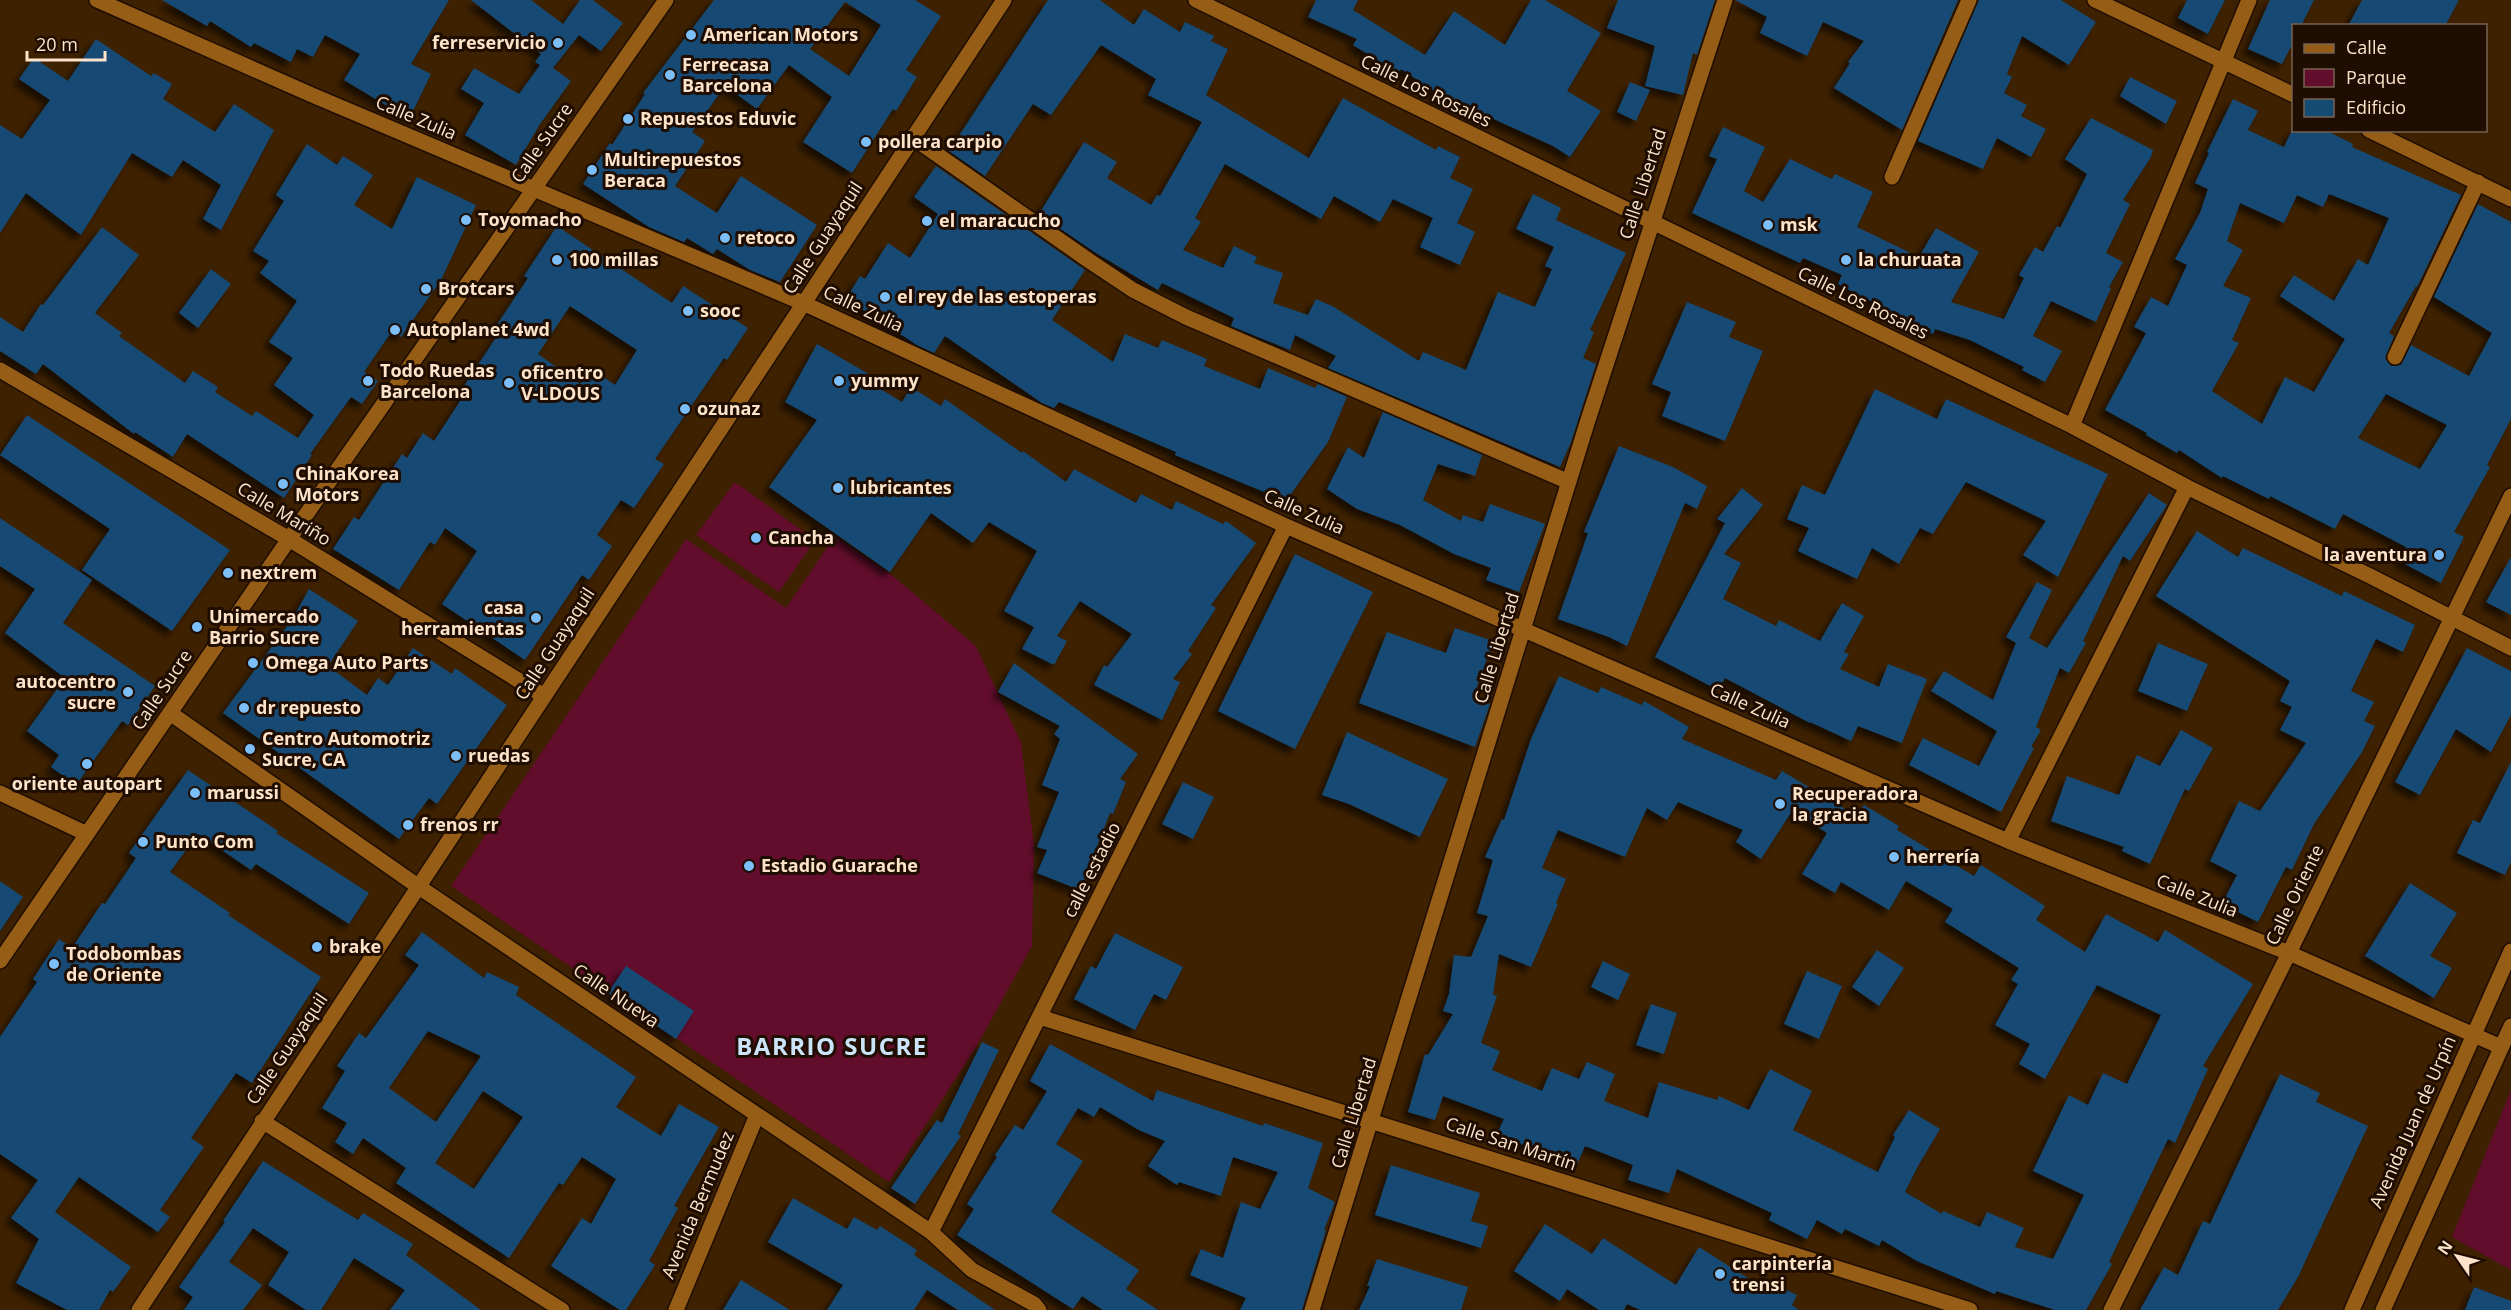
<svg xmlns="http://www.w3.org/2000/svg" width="2511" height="1310" viewBox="0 0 2511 1310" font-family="'Open Sans',sans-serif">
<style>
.green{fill:#610d2b}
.building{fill:#154a73;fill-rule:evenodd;filter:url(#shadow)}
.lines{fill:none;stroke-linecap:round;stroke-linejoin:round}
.minor-casing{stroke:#1e0d00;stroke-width:18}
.minor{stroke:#965d16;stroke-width:15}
.poi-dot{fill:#7bbef8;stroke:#1e0d00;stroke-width:2}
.labels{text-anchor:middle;stroke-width:6;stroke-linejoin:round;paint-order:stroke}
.poi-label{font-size:18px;font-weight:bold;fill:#fde3ca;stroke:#1e0d00;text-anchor:start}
.street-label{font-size:18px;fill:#fde3ca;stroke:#1e0d00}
.district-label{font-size:24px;font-weight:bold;letter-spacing:1.5px;fill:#cce4fa;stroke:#1e0d00}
</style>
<defs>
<filter id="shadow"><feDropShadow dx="-5.5" dy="5.5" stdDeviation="3" flood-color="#0009"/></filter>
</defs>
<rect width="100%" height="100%" fill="#3e2100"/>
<path class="green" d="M735,482L815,540L779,592L696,535Z
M835,536L893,576L976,646L1021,743L1034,845L1032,946L976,1047L889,1182L451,886L686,539L786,608Z
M2511,1090V1270L2452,1237Z"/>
<path class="building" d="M162,0H449L411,64L431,74L411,115L388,104L387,106L344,80L360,54L325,35L313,57L297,49L291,62L254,43L251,47L210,21L207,26Z
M471,0H531L563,24L580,0H593L623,23L601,51L579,35L553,68L571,81L540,124L516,165L465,135L484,103L461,89L474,68L519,94L540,65L535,62L541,54Z
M714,0H915L941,16L906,70L917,77L896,111L893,109L852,173L803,142L832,97L789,65L757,109L725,86L692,132L705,141L675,186L717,213L741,176L817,225L780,282L750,270L717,249L713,254L687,238L684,242L649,227L583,184L610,143L612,145L645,94L643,93ZM845,2L881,25L849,76L810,49Z
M1048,0H1100L1134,25L1144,9L1180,32L1185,22L1214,36L1211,41L1228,49L1206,95L1309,158L1343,98L1436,150L1438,146L1460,157L1450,178L1473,189L1457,223L1475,232L1460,265L1420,247L1433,218L1393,199L1380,222L1334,196L1321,219L1225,164L1195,218L1201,222L1183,250L1223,268L1234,246L1257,257L1254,263L1283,273L1273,303L1308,315L1316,299L1334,307L1419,361L1423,352L1466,370L1498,292L1535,307L1552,269L1545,266L1554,247L1516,229L1533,194L1561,208L1556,220L1626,253L1590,330L1594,332L1583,358L1596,364L1571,442L1560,467L1328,368L1336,356L1295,335L1290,350L1231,326L1234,318L1162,283L1158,290L1096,253L1039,214L1084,142L1117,162L1107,178L1151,205L1157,195L1160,196L1202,122L1148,95L1156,79L1101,45L1051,115L1033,104L985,176L949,151Z
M1316,0H1358L1353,10L1425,55L1454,11L1505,45L1531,0H1545L1601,33L1567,91L1601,111L1570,157L1553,146L1454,101L1452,103L1401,69L1398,73L1353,45L1357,39L1308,17Z
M1618,0H1715L1697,55L1693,53L1683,95L1645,86L1655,46L1607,28Z
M1735,0H1958L1902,130L1834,88L1850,63L1848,62L1864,41L1823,22L1807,56L1760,33L1767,17Z
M1979,0H2061L2096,22L2069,65L2022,36L2007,74L2012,77L2004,93L2027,105L2021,116L2046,129L2031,157L1997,138L1983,169L1918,141Z
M2187,0H2225L2208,34L2178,18Z
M2270,0H2314L2301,26H2294V41L2282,64L2248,49Z
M2362,0H2459L2445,26H2348Z
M96,39L151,76L154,73L172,84L163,99L215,132L234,104L274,130L221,230L203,219L221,185L183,160L172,177L132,153L81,235L26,193L0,233V125L22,139L50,100L19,79L34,58L68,81Z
M2130,77L2177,101L2166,124L2120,96Z
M1630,82L1650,90L1636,121L1617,112Z
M2233,99L2258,111L2248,130L2284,147L2292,130H2325L2353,144L2352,147L2461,195L2417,287L2416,286L2389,333L2394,336L2385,358L2391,366L2401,365L2411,345L2469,376L2492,333L2434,297L2478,204L2511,222V419L2487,465L2490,467L2454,532L2464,537L2441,583L2399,561L2406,547L2343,514L2335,529L2270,496L2269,499L2223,476L2222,478L2179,450L2177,453L2146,435L2147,433L2105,410L2146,333L2134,327L2151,297L2168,306L2187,265L2175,259L2200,213L2208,189L2195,183L2209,153L2207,152ZM2329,194L2389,218L2368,265L2358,259L2334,301L2294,275L2280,296L2345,339L2314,392L2285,377L2262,424L2212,391L2239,343L2232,340L2251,298L2223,286L2243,250L2227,241L2240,203L2284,223L2297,195L2323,207ZM2386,394L2447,425L2420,469L2358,438Z
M2091,118L2153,150L2151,157L2123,200L2130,204L2106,253L2123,262L2109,287L2111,288L2096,322L2051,301L2033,336L2062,351L2045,382L2022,370L2024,367L1970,340L1935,329L1933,334L1838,284L1842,275L1803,258L1800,263L1692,213L1717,159L1709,156L1723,127L1765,147L1744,191L1763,202L1790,159L1832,179L1835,174L1873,192L1857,227L1919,257L1936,228L1979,252L1951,302L2004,319L2024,278L2019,275L2035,247L2043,252L2057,226L2060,228L2087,174L2065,159Z
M307,144L337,165L343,156L373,175L354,205L392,229L417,177L476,205L441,280L401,337L392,331L364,372L378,381L362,404L351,397L310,454L312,455L284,498L187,434L173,457L135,432L134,434L43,364L36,374L0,351V317L23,332L41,304L43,305L102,227L139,255L95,313L122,333L119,336L185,383L193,371L218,387L215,392L252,416L256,411L298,438L314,415L274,385L293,358L269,342L297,301L260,273L269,261L253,251L284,201L276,195Z
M936,166L1085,270L1052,320L1113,362L1125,334L1158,348L1162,340L1207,359L1204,366L1260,389L1268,368L1315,388L1318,384L1347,397L1328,442L1286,501L1175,455L1176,452L1059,402L1054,408L1042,403L945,336L934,353L917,345L846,299L860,276L865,279L888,243L910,258L938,214L914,197Z
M557,226L672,303L683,286L748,328L727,360L724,358L655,459L664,464L634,508L621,500L597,535L612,546L589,580L582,575L525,660L442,604L477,551L445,528L435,545L430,542L399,590L333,549L354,517L359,520L402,454L407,458L423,433L434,441L464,395L460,392L501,330L496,326L528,278L524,276ZM570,306L637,350L615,385L591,368L580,384L538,354Z
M211,269L231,284L198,328L179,313Z
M1687,302L1736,322L1729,337L1763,351L1725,441L1662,416L1671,392L1652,384Z
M817,344L867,373L864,379L902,402L911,387L941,406L945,399L1022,453L1023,451L1066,482L1074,469L1136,503L1141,494L1172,510L1176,501L1223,524L1226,521L1256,543L1211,605L1216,608L1188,651L1192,654L1173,679L1180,682L1162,720L1094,685L1104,665L1107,667L1132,634L1080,601L1057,636L1067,641L1054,665L1022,649L1034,627L1004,611L1037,551L989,522L973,543L931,513L890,572L769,487L817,420L785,402Z
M1875,389L1937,419L1946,399L2108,474L2058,577L2023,555L2046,521L1966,482L1933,534L1920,528L1899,564L1872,548L1857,579L1798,551L1809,528L1787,519L1802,485L1825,495Z
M1383,412L1482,455L1475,476L1438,464L1423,500L1461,521L1463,515L1483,522L1490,504L1545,524L1519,592L1486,580L1491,568L1454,554L1400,525L1357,509L1327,489L1348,447L1364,458Z
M27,415L230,550L172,631L82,570L110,529L0,455Z
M1619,446L1673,467L1707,486L1697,509L1685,503L1627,646L1609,637L1558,619L1588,533L1584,532Z
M1742,488L1763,505L1724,554L1741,563L1723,599L1776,626L1779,620L1820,641L1842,603L1864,616L1844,652L1849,654L1840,669L1879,687L1888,664L1927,679L1902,743L1858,726L1851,741L1810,722V723L1725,678L1718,690L1655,657L1725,523L1717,519Z
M2149,493L2167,505L2130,561L2123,556L2083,641L2086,643L2069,673L2060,668L2036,727L2041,730L2031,747L2034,748L2001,812L1909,765L1923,738L1979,766L1997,731L1931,691L1944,671L1993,700L2016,643L2006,637L2037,582L2052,590L2029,638L2047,648Z
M0,518L92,580L63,623L155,686L128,725L122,721L76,785L51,767L59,755L27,731L65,678L5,633L35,589L0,566Z
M2197,531L2238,557L2243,548L2342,596L2344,591L2415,625L2403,652L2376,639L2351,691L2374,702L2364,721L2375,726L2362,752L2314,824L2292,870L2286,867L2258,922L2222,904L2237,875L2210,861L2239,801L2260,811L2306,743L2280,730L2292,707L2280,701L2290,681L2156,596Z
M1295,554L1373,592L1295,749L1218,711Z
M2511,557V615L2486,602Z
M309,589L358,621L328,666L367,695L378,678L388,685L413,648L452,674L455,668L507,705L437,804L429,798L399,839L223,713L293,618Z
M1455,628L1493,641L1473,698L1490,704L1475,747L1359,703L1387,632L1446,653Z
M2158,643L2208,664L2187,711L2138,691Z
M2467,648L2511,671V715L2491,752L2456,729L2420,795L2395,782Z
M1014,663L1138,754L1120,779L1126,782L1113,814L1110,813L1080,890L1037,873L1047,850L1037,847L1059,792L1042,785L1060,739L1054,734L1060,726L998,692Z
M1559,676L1598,693L1601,687L1642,705L1644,701L1689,727L1682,739L1776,780L1782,771L1857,816L1864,805L1899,826L1897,830L1974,876L1981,865L2045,906L2036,920L2085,952L2106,914L2158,942L2165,930L2253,984L2203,1066L2208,1069L2175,1143L2168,1139L2109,1262L2112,1264L2086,1310H2055L1996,1291L1995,1294L1917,1261L1882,1240L1879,1246L1845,1229L1842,1234L1817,1220L1807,1239L1769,1220L1772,1213L1677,1169L1669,1193L1628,1180L1633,1165L1585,1146L1576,1167L1497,1134L1504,1119L1443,1096L1435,1120L1408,1112L1425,1054L1428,1055L1453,1014L1443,1011L1449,994L1454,955L1471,957L1488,916L1477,913L1493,860L1485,857L1502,819L1504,820L1531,739ZM1678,802L1743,830L1736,842L1761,859L1792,811L1827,833L1802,874L1835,893L1841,882L1889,910L1906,881L1953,909L1945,922L2019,968L2011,980L2018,984L1995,1025L2030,1044L2019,1064L2045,1079L2097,985L2161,1015L2127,1084L2103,1073L2088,1105L2069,1095L2033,1171L2084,1195L2053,1259L2015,1247L2024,1228L1987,1212L1980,1227L1943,1211L1942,1214L1905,1192L1918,1166L1940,1129L1909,1110L1893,1135L1895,1137L1878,1172L1793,1130L1812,1091L1770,1069L1749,1110L1719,1096L1717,1100L1659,1082L1648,1118L1604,1101L1615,1074L1587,1062L1579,1079L1552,1068L1542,1091L1492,1070L1500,1051L1481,1043L1497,996L1493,995L1499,954L1531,967L1558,904L1556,903L1566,879L1542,868L1558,830L1625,857L1647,808L1667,820Z
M2181,730L2213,748L2189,791L2185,789L2150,864L2122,851L2124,847L2051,821L2067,776L2119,795L2137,755L2160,766Z
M1347,732L1448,779L1420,837L1349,804L1322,795Z
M2511,762V862L2505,875L2457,853L2473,820L2480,823Z
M188,770L278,831L276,833L369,893L349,924L256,864L251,870L198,834L170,872L230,913L228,915L321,977L252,1083L236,1073L191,1138L204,1147L160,1210L170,1217L158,1232L79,1177L55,1212L131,1267L113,1292L110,1290L99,1310H67L16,1283L39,1239L11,1218L38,1180L0,1154V1037L37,982L33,979L59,939L72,948L102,903L105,904L136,858L129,853Z
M1183,782L1214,797L1193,839L1162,824Z
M0,881L23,897L0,931Z
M2410,883L2457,913L2430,956L2452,968L2434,998L2365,956Z
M422,932L484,978L487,972L519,987L516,995L636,1077L616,1107L661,1136L679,1104L719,1127L674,1206L678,1208L649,1261L655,1265L626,1310H620L551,1266L582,1218L591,1224L616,1179L582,1157L563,1185L559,1183L509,1258L396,1183L406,1168L363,1138L353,1154L335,1142L347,1123L322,1108L345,1071L337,1066L359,1033L366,1038L419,965L405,955ZM428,1031L481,1056L436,1122L389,1088ZM483,1091L523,1117L474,1189L435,1163Z
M1115,933L1183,967L1166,1000L1154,994L1135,1030L1074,999L1091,966L1096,969Z
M1877,950L1904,968L1879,1006L1852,987Z
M1603,961L1630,974L1618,1000L1591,987Z
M626,966L694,1011L676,1039L608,993Z
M1807,971L1842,986L1819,1039L1784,1024Z
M1651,1004L1677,1013L1664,1054L1636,1045Z
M982,1042L999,1050L958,1134L961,1136L915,1204L891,1188L937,1120L942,1123Z
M1050,1044L1153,1101L1157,1090L1263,1126L1264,1123L1323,1143L1308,1188L1335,1202L1324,1230H1326L1302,1310H1240L1246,1298L1190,1275L1201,1249L1223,1258L1241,1202L1260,1209L1278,1172L1233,1157L1221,1196L1179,1182L1177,1185L1148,1166L1165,1141L1139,1130L1100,1107L1094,1117L1078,1108L1056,1144L1083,1161L1051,1212L1139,1270L1126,1289L1158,1310H1103L1082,1296L1073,1309L957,1235L974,1209L967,1204L997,1157L995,1155L1015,1125L1023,1130L1047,1091L1030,1081Z
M2280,1074L2320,1093L2316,1102L2368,1126L2298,1277L2278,1310H2140L2164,1267L2178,1275L2203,1221L2210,1224Z
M263,1161L358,1220L363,1213L413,1244L406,1255L481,1310H390L405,1290L354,1258L321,1310H306L268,1285L289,1252L253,1228L229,1262L262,1285L243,1310H184L193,1297L179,1287L225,1222L223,1221Z
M1391,1165L1480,1193L1471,1221L1488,1226L1481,1248L1375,1215Z
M793,1198L847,1229L854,1217L877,1230L880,1226L917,1250L914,1255L995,1310H958L927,1290L914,1310H827L843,1285L768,1242Z
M1545,1224L1592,1254L1603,1238L1676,1285L1699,1247L1765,1289L1769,1282L1797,1295L1792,1305L1799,1310H1640L1627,1304L1624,1310H1599L1567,1289L1560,1301L1514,1271Z
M1377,1259L1468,1287L1461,1310H1359L1370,1286H1367Z
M741,1280L790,1310H723Z
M2474,1287L2511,1301V1310H2465Z"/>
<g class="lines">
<defs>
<path id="minor" d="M97,0L312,95L803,303L1286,526L2008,841L2289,953L2501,1047
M1196,0L2072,426L2187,487L2372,577L2511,648
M2095,0L2294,95
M2369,130L2511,199
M912,137L1088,260L1133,290L1186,317L1569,482
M1892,177L1969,0
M2395,357L2478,182
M0,370L289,539L544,696
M2072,426L2249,0
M170,713L419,887L931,1232L972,1270L1034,1304L1039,1310
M0,793L87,834
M2008,841L2187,487
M0,961L289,539L666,0
M1040,1017L1970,1310
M262,1121L562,1310
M931,1232L1286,526
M139,1310L1004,0
M676,1310L757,1115
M1312,1310L1588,420L1725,0
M2111,1310L2289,953L2511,496
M2352,1310L2511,951
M2383,1310L2511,1026"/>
</defs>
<use href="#minor" class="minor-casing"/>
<use href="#minor" class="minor"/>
</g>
<g class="poi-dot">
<circle cx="691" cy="35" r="6"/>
<circle cx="558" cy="43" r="6"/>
<circle cx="670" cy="75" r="6"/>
<circle cx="628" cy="119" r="6"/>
<circle cx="866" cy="142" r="6"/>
<circle cx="592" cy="170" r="6"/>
<circle cx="466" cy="220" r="6"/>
<circle cx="927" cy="221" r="6"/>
<circle cx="1768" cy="225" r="6"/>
<circle cx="725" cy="238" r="6"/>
<circle cx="557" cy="260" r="6"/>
<circle cx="1846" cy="260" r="6"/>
<circle cx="426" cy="289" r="6"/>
<circle cx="885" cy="297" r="6"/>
<circle cx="688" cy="311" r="6"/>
<circle cx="395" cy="330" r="6"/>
<circle cx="368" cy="381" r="6"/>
<circle cx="839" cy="381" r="6"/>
<circle cx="509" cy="383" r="6"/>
<circle cx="685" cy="409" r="6"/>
<circle cx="283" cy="484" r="6"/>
<circle cx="838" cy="488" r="6"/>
<circle cx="756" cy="538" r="6"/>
<circle cx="2439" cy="555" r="6"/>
<circle cx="228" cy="573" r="6"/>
<circle cx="536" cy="618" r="6"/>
<circle cx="197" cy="627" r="6"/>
<circle cx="253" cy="663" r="6"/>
<circle cx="128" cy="692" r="6"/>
<circle cx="244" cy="708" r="6"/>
<circle cx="250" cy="749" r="6"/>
<circle cx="456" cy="756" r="6"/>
<circle cx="87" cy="764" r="6"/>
<circle cx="195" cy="793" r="6"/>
<circle cx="1780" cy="804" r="6"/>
<circle cx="408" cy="825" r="6"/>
<circle cx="143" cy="842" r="6"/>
<circle cx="1894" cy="857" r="6"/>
<circle cx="749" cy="866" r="6"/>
<circle cx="317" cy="947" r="6"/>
<circle cx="54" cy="964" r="6"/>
<circle cx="1720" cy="1274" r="6"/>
</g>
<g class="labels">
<g class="poi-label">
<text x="703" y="41">American Motors</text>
<text x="546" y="49" text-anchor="end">ferreservicio</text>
<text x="682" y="71">Ferrecasa<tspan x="682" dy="21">Barcelona</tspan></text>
<text x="640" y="125">Repuestos Eduvic</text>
<text x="878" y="148">pollera carpio</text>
<text x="604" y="166">Multirepuestos<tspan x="604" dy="21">Beraca</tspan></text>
<text x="478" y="226">Toyomacho</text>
<text x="939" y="227">el maracucho</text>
<text x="1780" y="231">msk</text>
<text x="737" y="244">retoco</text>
<text x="569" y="266">100 millas</text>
<text x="1858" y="266">la churuata</text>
<text x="438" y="295">Brotcars</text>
<text x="897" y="303">el rey de las estoperas</text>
<text x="700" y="317">sooc</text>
<text x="407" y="336">Autoplanet 4wd</text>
<text x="380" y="377">Todo Ruedas<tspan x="380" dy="21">Barcelona</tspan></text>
<text x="521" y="379">oficentro<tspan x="521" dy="21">V-LDOUS</tspan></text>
<text x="851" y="387">yummy</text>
<text x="697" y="415">ozunaz</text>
<text x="295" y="480">ChinaKorea<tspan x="295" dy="21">Motors</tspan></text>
<text x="850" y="494">lubricantes</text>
<text x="768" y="544">Cancha</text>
<text x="2427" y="561" text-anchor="end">la aventura</text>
<text x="240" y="579">nextrem</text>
<text x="524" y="614" text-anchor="end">casa<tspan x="524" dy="21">herramientas</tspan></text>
<text x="209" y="623">Unimercado<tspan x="209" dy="21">Barrio Sucre</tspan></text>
<text x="265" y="669">Omega Auto Parts</text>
<text x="116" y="688" text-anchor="end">autocentro<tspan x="116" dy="21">sucre</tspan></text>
<text x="256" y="714">dr repuesto</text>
<text x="262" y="745">Centro Automotriz<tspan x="262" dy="21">Sucre, CA</tspan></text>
<text x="468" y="762">ruedas</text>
<text x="87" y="790" text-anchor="middle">oriente autopart</text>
<text x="207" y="799">marussi</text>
<text x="1792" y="800">Recuperadora<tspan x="1792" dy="21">la gracia</tspan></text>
<text x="420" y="831">frenos rr</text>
<text x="155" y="848">Punto Com</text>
<text x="1906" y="863">herrería</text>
<text x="761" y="872">Estadio Guarache</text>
<text x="329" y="953">brake</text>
<text x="66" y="960">Todobombas<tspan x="66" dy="21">de Oriente</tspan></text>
<text x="1732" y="1270">carpintería<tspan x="1732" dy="21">trensi</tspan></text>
</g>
<g class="street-label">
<text transform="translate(1426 91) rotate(26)" y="6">Calle Los Rosales</text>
<text transform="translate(416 118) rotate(23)" y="6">Calle Zulia</text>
<text transform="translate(542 143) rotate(-55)" y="6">Calle Sucre</text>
<text transform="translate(1643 184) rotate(-72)" y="6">Calle Libertad</text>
<text transform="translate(823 238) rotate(-57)" y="6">Calle Guayaquil</text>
<text transform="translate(1863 303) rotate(26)" y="6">Calle Los Rosales</text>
<text transform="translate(863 309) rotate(25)" y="6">Calle Zulia</text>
<text transform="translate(1304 512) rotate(24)" y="6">Calle Zulia</text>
<text transform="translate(284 514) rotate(31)" y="6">Calle Mariño</text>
<text transform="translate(555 644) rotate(-57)" y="6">Calle Guayaquil</text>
<text transform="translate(1497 648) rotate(-73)" y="6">Calle Libertad</text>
<text transform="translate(162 690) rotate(-56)" y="6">Calle Sucre</text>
<text transform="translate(1750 706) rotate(24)" y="6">Calle Zulia</text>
<text transform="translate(1092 870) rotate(-63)" y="6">calle estadio</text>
<text transform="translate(2295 895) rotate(-64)" y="6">Calle Oriente</text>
<text transform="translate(2197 896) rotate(22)" y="6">Calle Zulia</text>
<text transform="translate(616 996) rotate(34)" y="6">Calle Nueva</text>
<text transform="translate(287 1049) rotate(-56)" y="6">Calle Guayaquil</text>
<text transform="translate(1354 1113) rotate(-73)" y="6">Calle Libertad</text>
<text transform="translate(2413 1122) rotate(-66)" y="6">Avenida Juan de Urpín</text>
<text transform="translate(1511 1144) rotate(18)" y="6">Calle San Martín</text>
<text transform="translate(698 1205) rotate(-67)" y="6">Avenida Bermudez</text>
</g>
<g class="district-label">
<text x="832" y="1055">BARRIO SUCRE</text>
</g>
</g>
<rect x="2292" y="24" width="195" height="108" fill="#1e0d00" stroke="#776351" stroke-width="1.5"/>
<rect x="2304" y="44" width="30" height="9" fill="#965d16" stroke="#776351" stroke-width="1.5"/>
<text x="2346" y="54" font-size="18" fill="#fde3ca">Calle</text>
<rect x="2304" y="69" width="30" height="18" fill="#610d2b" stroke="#776351" stroke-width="1.5"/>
<text x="2346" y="84" font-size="18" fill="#fde3ca">Parque</text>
<rect x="2304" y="99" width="30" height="18" fill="#154a73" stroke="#776351" stroke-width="1.5"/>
<text x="2346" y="114" font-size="18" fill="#fde3ca">Edificio</text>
<g transform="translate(2457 1256) rotate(305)" stroke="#1e0d00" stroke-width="4.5" paint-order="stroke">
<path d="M0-4.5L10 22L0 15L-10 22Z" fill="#fde3ca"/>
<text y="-9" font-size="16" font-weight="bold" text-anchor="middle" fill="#fde3ca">N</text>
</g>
<path d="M27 51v9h78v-9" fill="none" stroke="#fde3ca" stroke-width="3"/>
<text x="36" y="51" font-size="18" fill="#fde3ca" stroke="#1e0d00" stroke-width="4.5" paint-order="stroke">20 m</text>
</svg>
